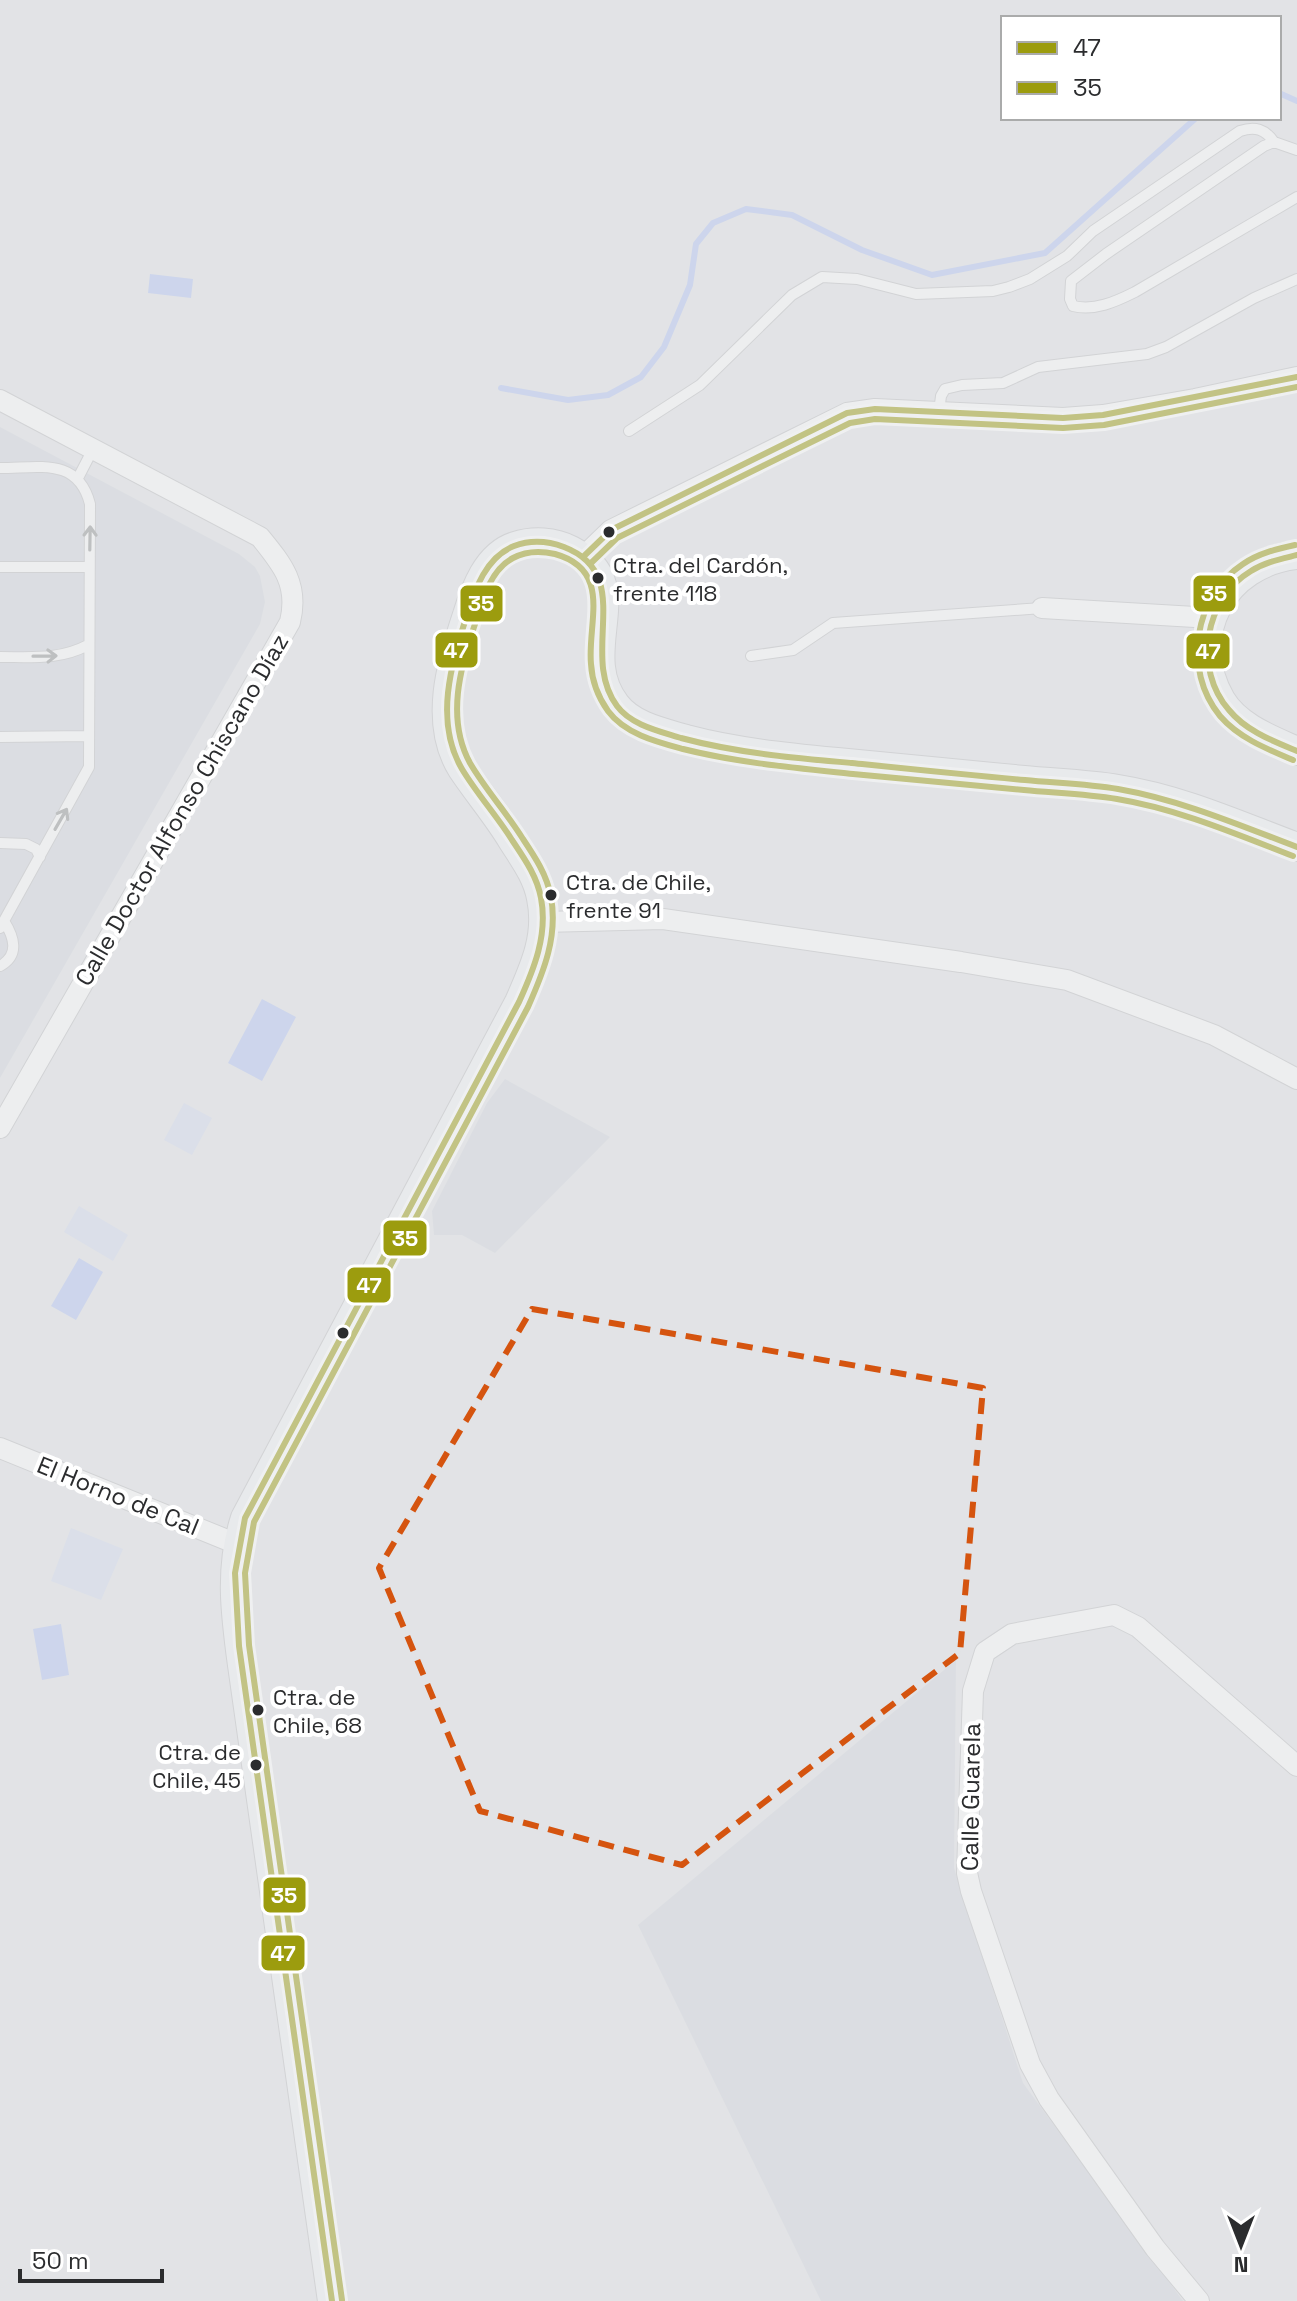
<svg xmlns="http://www.w3.org/2000/svg" width="1297" height="2301" viewBox="0 0 1297 2301" font-family="'Space Grotesk',sans-serif">
<style>
.built{fill:#d3d6de}
.green{fill:#d2d9ee}
.water{fill:#b4c4f3}
.lines{fill:none;stroke-linecap:round;stroke-linejoin:round}
.stream{stroke:#b4c4f3;stroke-width:6}
.lane-casing{stroke:#bfbfc2;stroke-width:12}
.street-casing{stroke:#bfbfc2;stroke-width:22}
.secondary-casing{stroke:#bfbfc2;stroke-width:30}
.lane{stroke:#fbfbfb;stroke-width:10}
.street{stroke:#fbfbfb;stroke-width:20}
.secondary{stroke:#f0f1f4;stroke-width:28}
.bus-1-casing{stroke:#fff;stroke-width:12}
.bus-2-casing{stroke:#fff;stroke-width:12}
.bus-1{stroke:#9c9c0e;stroke-width:6}
.bus-2{stroke:#9c9c0e;stroke-width:6}
.oneway{stroke:#939494}
.marked{fill:none;stroke:#d5540f;stroke-width:6;stroke-dasharray:16 10;stroke-linejoin:round}
.bus-dot{fill:#2b2c2e;stroke:#fff;stroke-width:3}
.labels{text-anchor:middle;stroke-width:8;stroke-linejoin:round;paint-order:stroke}
.bus-label{font-size:22px;fill:#2b2c2e;stroke:#fff;text-anchor:start}
.street-label{font-size:24px;fill:#2b2c2e;stroke:#fff}
.line-badge{stroke:#fff;stroke-width:3}
.badge-label{font-size:22px;text-anchor:middle;font-weight:bold;fill:#fff}
</style>
<rect width="100%" height="100%" fill="#e2e3e6"/>
<path class="built" d="M0,427L239,554L255,567L260,576L265,602L260,624L0,1078Z
M505,1079L610,1137L495,1253L462,1235H434L432,1211L487,1103Z
M956,1660L954,1868L1023,2083L1183,2301H821L638,1925Z"/>
<path class="green" d="M184,1103L212,1118L192,1155L164,1140Z
M79,1206L128,1235L113,1261L64,1232Z
M71,1528L123,1549L101,1600L51,1581Z"/>
<path class="water" d="M150,274L193,279L191,298L148,293Z
M262,999L296,1017L262,1081L228,1063Z
M79,1258L103,1272L76,1320L51,1306Z
M61,1624L69,1675L42,1680L33,1629Z"/>
<g class="lines">
<path class="stream" d="M1279,93L1297,101
M501,388L568,400L608,395L641,377L664,347L690,285L696,244L713,223L746,209L792,215L862,250L932,275L1045,253L1196,118"/>
<defs>
<path id="lane" d="M1297,150L1274,142L1264,146L1106,254L1071,281L1070,299L1073,306C1095,311 1115,302 1135,292L1297,197
M939,412L941,396L945,389L962,385L1003,383L1038,367L1147,354L1166,347L1254,298L1297,279
M629,431L700,385L792,295L822,277L857,279L916,294L993,291L1009,287L1030,279L1067,256L1093,231L1240,131C1255,126 1265,129 1274,142
M0,468C39,468 78,457 90,504L89,767L0,928
M78,478L93,449
M0,567H89
M751,656L793,650L833,623L1042,608
M0,657C32,657 60,660 88,645
M0,737L89,736
M0,843L26,844L36,849L40,857
M0,966C20,955 14,937 4,921"/>
<path id="street" d="M0,400L260,537C283,565 299,585 290,622L0,1128
M583,557L611,530L847,413L875,409L1063,418L1103,415L1195,399L1297,377
M1042,608L1212,618
M543,922L663,919L961,962L1067,980L1214,1035L1297,1079
M0,1448L237,1544
M1199,2301L1155,2248L1049,2099L1030,2064L971,1891L967,1873L973,1691L985,1652L1012,1634L1114,1615L1138,1627L1297,1766"/>
<path id="secondary" d="M1297,555C1223,563 1184,635 1221,700C1237,727 1270,739 1297,751
M332,2301L242,1665C235,1614 229,1567 245,1518L519,1002C534,968 549,936 541,898C537,876 524,859 512,840C497,815 478,793 462,769C433,723 451,663 467,615C475,589 487,555 515,546C533,540 554,541 571,550C640,586 573,649 616,705C632,726 662,732 686,739C735,752 786,757 837,762C899,768 962,774 1024,780C1055,783 1087,784 1118,789C1181,799 1238,825 1297,847"/>
</defs>
<use href="#lane" class="lane-casing"/>
<use href="#street" class="street-casing"/>
<use href="#secondary" class="secondary-casing"/>
<use href="#lane" class="lane"/>
<use href="#street" class="street"/>
<use href="#secondary" class="secondary"/>
<defs>
<path id="bus-1" d="M1297,555C1281,559 1265,562 1251,571C1204,599 1193,669 1229,710C1246,731 1273,741 1297,751
M583,557L611,530L847,413L875,409L1063,418L1103,415L1297,377
M332,2301L239,1646L235,1573L245,1518L519,1002C534,969 548,935 541,898C537,876 524,858 512,840C497,816 477,794 462,769C434,721 451,665 467,615C475,589 486,557 514,546C530,540 548,541 564,547C637,575 578,654 617,706C631,725 659,731 681,738C737,753 795,758 852,763C910,769 967,775 1025,780C1056,783 1088,784 1118,789C1181,800 1239,825 1297,847"/>
<path id="bus-2" d="M590,564L617,538L850,423L875,419L1063,428L1104,425L1297,387
M1293,760C1267,749 1239,738 1220,716C1182,670 1194,596 1243,564C1259,553 1277,549 1295,545
M342,2300L249,1645L245,1573L254,1522L528,1007C544,971 558,936 551,897C547,875 535,857 523,839C507,813 485,789 470,763C446,719 460,668 475,624C482,601 490,570 513,558C526,551 542,551 555,554C613,570 587,623 591,664C592,681 598,697 608,711C625,734 657,742 683,749C739,763 796,768 853,774C910,779 967,785 1024,790C1055,793 1086,794 1117,799C1178,809 1236,834 1293,856"/>
</defs>
<use href="#bus-1" class="bus-1-casing"/>
<use href="#bus-2" class="bus-2-casing"/>
<use href="#bus-1" class="bus-1"/>
<use href="#bus-2" class="bus-2"/>
</g>
<defs><path id="oneway-shaft" d="M-6 0H5M1.5-3L5.5 0L1.5 3" fill="none" stroke-width="1.6" stroke-linecap="round" stroke-linejoin="round" transform="scale(2)"/></defs>
<g class="oneway">
<use href="#oneway-shaft" transform="translate(90 538) rotate(-89)"/>
<use href="#oneway-shaft" transform="translate(45 656) rotate(-1)"/>
<use href="#oneway-shaft" transform="translate(61 819) rotate(-60)"/>
</g>
<path d="M0 0H1297V2301H0ZM532,1309L983,1388L960,1653L682,1865L480,1811L379,1568Z" fill="#e2e3e6" fill-opacity=".55" fill-rule="evenodd"/>
<path class="marked" d="M532,1309L983,1388L960,1653L682,1865L480,1811L379,1568Z"/>
<g class="bus-dot">
<circle cx="609" cy="532" r="7"/>
<circle cx="598" cy="578" r="7"/>
<circle cx="551" cy="895" r="7"/>
<circle cx="343" cy="1333" r="7"/>
<circle cx="258" cy="1710" r="7"/>
<circle cx="256" cy="1765" r="7"/>
</g>
<g class="labels">
<g class="bus-label">
<text x="613" y="573">Ctra. del Cardón,<tspan x="613" dy="28">frente 118</tspan></text>
<text x="566" y="890">Ctra. de Chile,<tspan x="566" dy="28">frente 91</tspan></text>
<text x="273" y="1705">Ctra. de<tspan x="273" dy="28">Chile, 68</tspan></text>
<text x="241" y="1760" text-anchor="end">Ctra. de<tspan x="241" dy="28">Chile, 45</tspan></text>
</g>
<g class="street-label">
<text transform="translate(182 810) rotate(-60)" y="8">Calle Doctor Alfonso Chiscano Díaz</text>
<text transform="translate(118 1496) rotate(22)" y="8">El Horno de Cal</text>
<text transform="translate(971 1797) rotate(-89)" y="8">Calle Guarela</text>
</g>
</g>
<g class="line-badge">
<rect x="1192" y="574" width="45" height="39" rx="8" fill="#9c9c0e"/>
<rect x="459" y="584" width="45" height="39" rx="8" fill="#9c9c0e"/>
<rect x="434" y="631" width="45" height="38" rx="8" fill="#9c9c0e"/>
<rect x="1185" y="632" width="46" height="38" rx="8" fill="#9c9c0e"/>
<rect x="382" y="1219" width="46" height="38" rx="8" fill="#9c9c0e"/>
<rect x="346" y="1266" width="46" height="38" rx="8" fill="#9c9c0e"/>
<rect x="262" y="1876" width="45" height="38" rx="8" fill="#9c9c0e"/>
<rect x="260" y="1934" width="46" height="38" rx="8" fill="#9c9c0e"/>
</g>
<g class="badge-label">
<text x="1214" y="601">35</text>
<text x="481" y="611">35</text>
<text x="456" y="658">47</text>
<text x="1208" y="659">47</text>
<text x="405" y="1246">35</text>
<text x="369" y="1293">47</text>
<text x="284" y="1903">35</text>
<text x="283" y="1961">47</text>
</g>
<rect x="1001" y="16" width="280" height="104" fill="#ffffff" stroke="#aaabab" stroke-width="2"/>
<rect x="1017" y="42" width="40" height="12" fill="#9c9c0e" stroke="#aaabab" stroke-width="2"/>
<text x="1073" y="56" font-size="24" fill="#2b2c2e">47</text>
<rect x="1017" y="82" width="40" height="12" fill="#9c9c0e" stroke="#aaabab" stroke-width="2"/>
<text x="1073" y="96" font-size="24" fill="#2b2c2e">35</text>
<g transform="translate(1241 2245) rotate(180)" stroke="#ffffff" stroke-width="6" paint-order="stroke">
<path d="M0-6L14 30L0 20L-14 30Z" fill="#2b2c2e"/>
<text y="-12" font-size="22" font-weight="bold" text-anchor="middle" fill="#2b2c2e">N</text>
</g>
<path d="M20 2269v12h142v-12" fill="none" stroke="#2b2c2e" stroke-width="4"/>
<text x="32" y="2269" font-size="24" fill="#2b2c2e" stroke="#ffffff" stroke-width="6" paint-order="stroke">50 m</text>
</svg>
